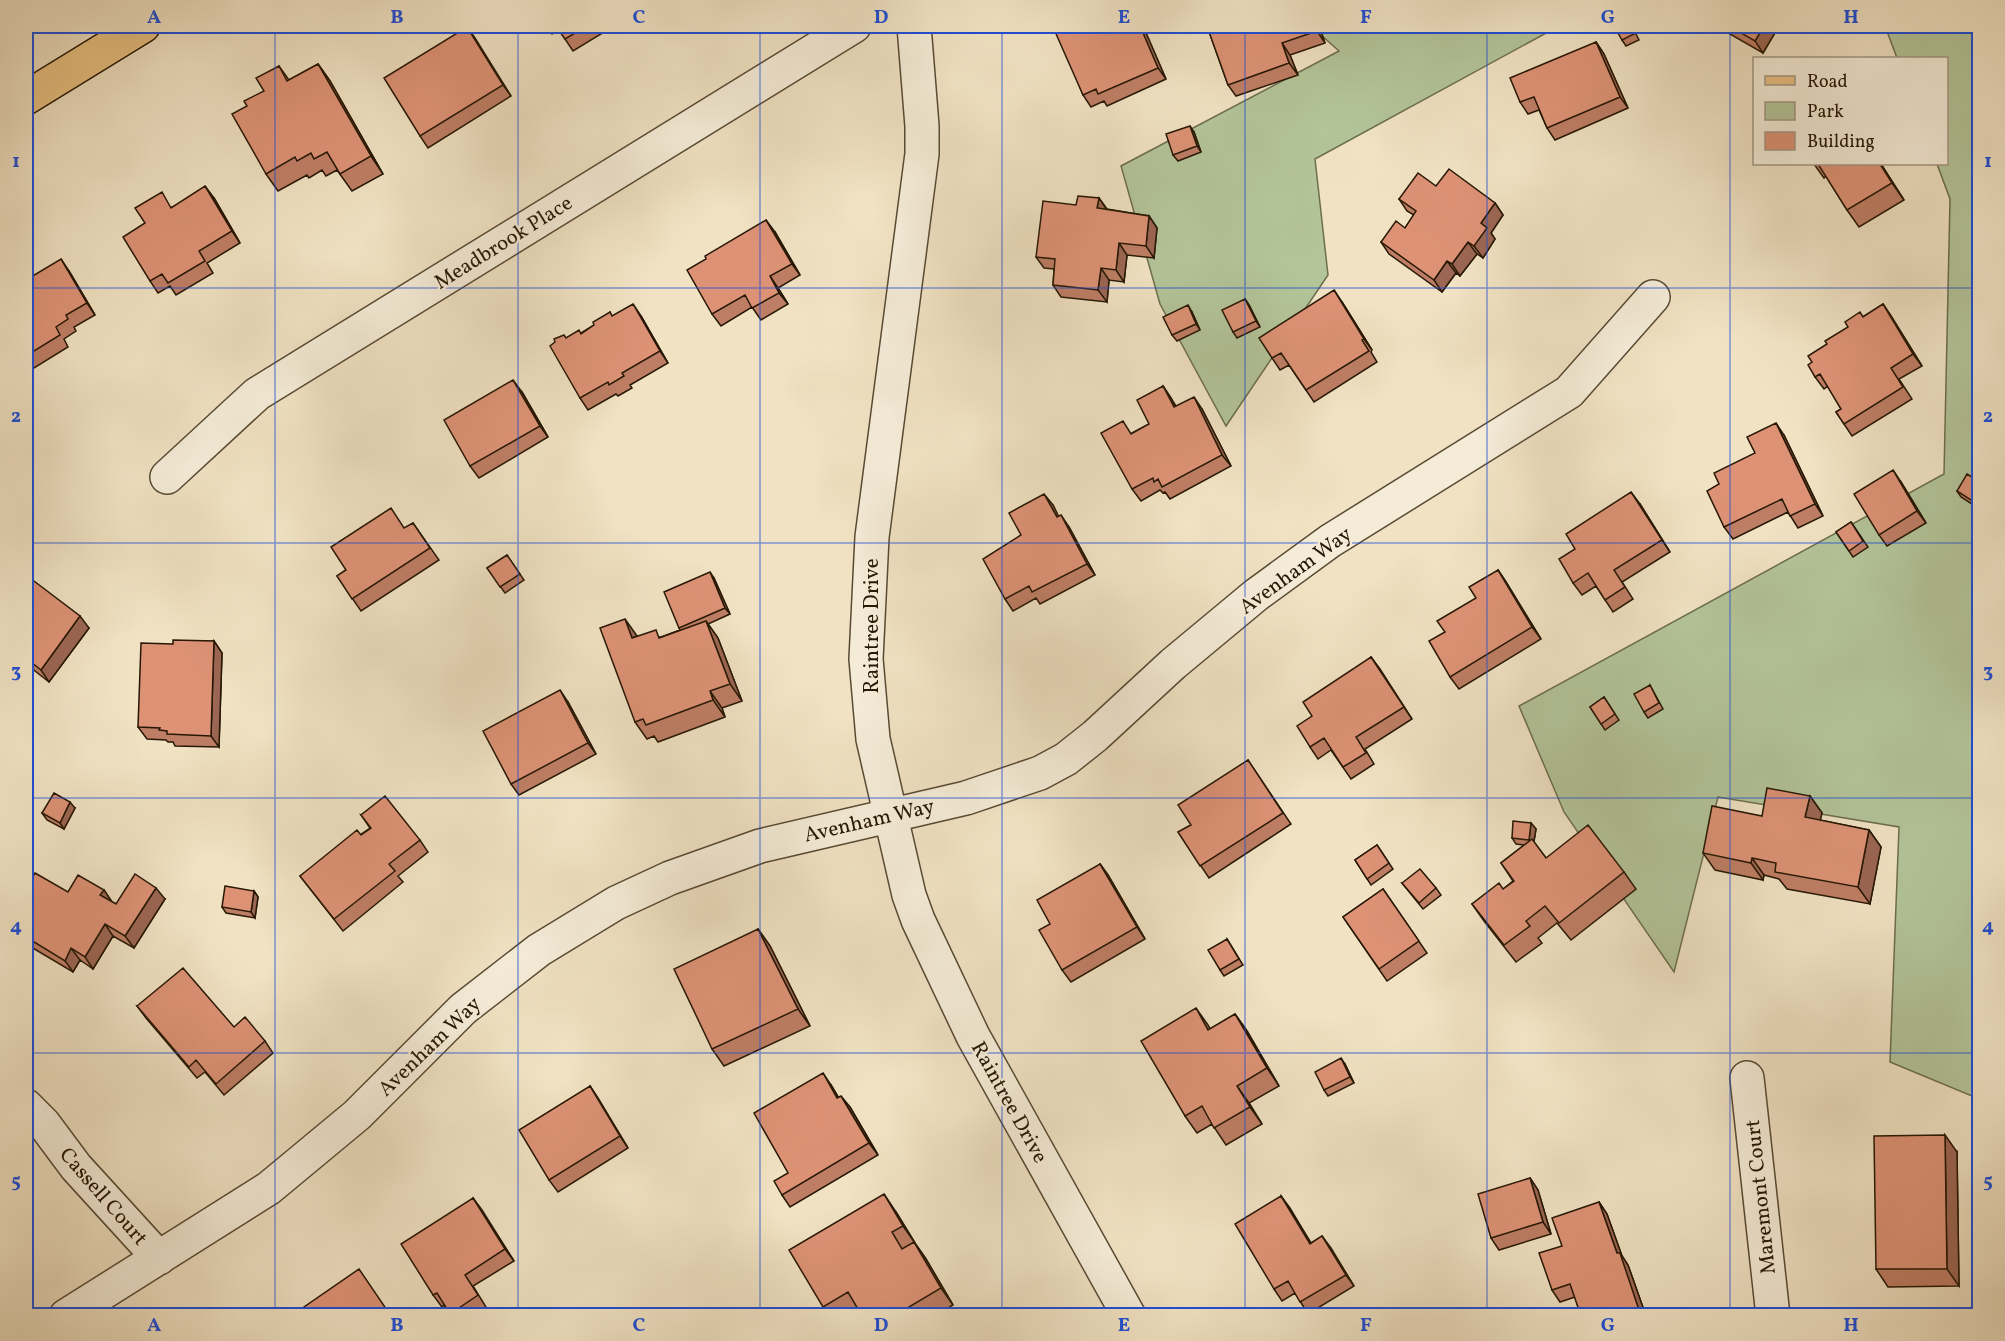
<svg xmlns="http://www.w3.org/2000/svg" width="2005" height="1341" viewBox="0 0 2005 1341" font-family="Vollkorn,serif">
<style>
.green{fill:#b3c499;stroke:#6c6e4e;stroke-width:1.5}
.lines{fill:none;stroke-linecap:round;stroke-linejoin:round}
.minor-casing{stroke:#584a34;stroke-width:36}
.major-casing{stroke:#261704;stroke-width:36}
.minor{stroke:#f5ecd8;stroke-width:33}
.major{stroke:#e8c182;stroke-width:33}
.wall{fill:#be7e65;stroke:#261704;stroke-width:1.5}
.shaded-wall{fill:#9b6653;stroke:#261704;stroke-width:1.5}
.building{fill:#dd9276;stroke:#261704;stroke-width:1.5}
.grid{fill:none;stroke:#1d4ed8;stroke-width:1.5;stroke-opacity:0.55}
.labels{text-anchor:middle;stroke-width:4.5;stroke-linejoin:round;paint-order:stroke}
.street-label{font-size:21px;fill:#261704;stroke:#f5ecd8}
.neatline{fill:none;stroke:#1d4ed8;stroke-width:2}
.grid-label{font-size:20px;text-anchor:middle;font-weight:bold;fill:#1d4ed8}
</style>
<rect width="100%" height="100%" fill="#f0e2c3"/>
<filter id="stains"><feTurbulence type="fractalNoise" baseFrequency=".00333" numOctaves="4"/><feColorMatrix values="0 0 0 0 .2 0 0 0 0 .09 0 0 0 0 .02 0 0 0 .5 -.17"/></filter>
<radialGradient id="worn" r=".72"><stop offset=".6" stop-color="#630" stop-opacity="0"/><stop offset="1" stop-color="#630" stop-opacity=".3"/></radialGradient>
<path class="green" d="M1311,26H1559L1315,159L1328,275L1226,426L1160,304L1121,166L1339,51Z
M1885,26H1979V1099L1890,1062L1899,827L1718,797L1674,972L1564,812L1519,706L1944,474L1950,199L1937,164H1946V58H1897Z"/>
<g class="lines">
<defs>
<path id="minor" d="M914,26L922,126V154L872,537L866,659L873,739L909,895L918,920L973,1036L1129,1316
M167,477L257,394L854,26
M1747,1078L1773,1316
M26,1106L44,1124L76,1167L159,1258
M66,1316L269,1188L357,1115L463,1009L539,950L616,903L670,878L760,846L966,798L1040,773L1066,759L1095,736L1173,664L1256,595L1330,541L1569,392L1653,297"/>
<path id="major" d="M26,98L143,26"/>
</defs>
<use href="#minor" class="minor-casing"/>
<use href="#major" class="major-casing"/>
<use href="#minor" class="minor"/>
<use href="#major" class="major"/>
</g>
<path class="wall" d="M546,26H614L573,51L559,30L552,34Z
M1056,26H1104L1105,27L1143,26L1166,79L1107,106L1104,101L1091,107L1083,95Z
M1207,26H1319L1325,43L1290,55L1298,75L1236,96L1228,85Z
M1632,26L1639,40L1626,46L1622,40Z
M1716,26H1779L1763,53Z
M467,27L511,96L428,148L420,136Z
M1596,42L1604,54L1628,108L1555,140L1547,128L1539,110L1528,114L1520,102Z
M318,64L330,81L383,174L352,191L337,170L326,176L322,170L309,178L307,175L278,191L266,174L264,91L279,66L289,80Z
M1194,132L1201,152L1178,161L1173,155Z
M1814,164H1881L1904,200L1859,227L1847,210L1826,176L1824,178Z
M1436,186L1495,203L1503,215L1491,233L1495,239L1483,258L1477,254L1460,276L1456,273L1442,292L1389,254L1381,242L1405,228L1414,215L1407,211L1399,199Z
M214,198L240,243L207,263L213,273L176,295L170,286L158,293L150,281L172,207Z
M1099,198L1107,209L1149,216L1157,228L1154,258L1127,255L1124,282L1109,280L1107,302L1061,297L1053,285L1054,269L1044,268L1036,257L1076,205Z
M775,232L800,275L778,288L788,304L761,320L752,307L721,326L712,314Z
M69,271L95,315L74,327L76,331L64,339L68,347L26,373V280Z
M1245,299L1249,305L1260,327L1237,338L1233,332Z
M1342,302L1372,350L1371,352L1377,362L1314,402L1289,365L1280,370L1272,358Z
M1883,304L1891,316L1922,366L1899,379L1912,399L1852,436L1836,412L1841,409L1828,386L1824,389L1815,377L1812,362L1864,316Z
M610,312L612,316H641L668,363L630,385L632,388L618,396L616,394L588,410L580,398L581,333L594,325Z
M1192,312L1200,330L1177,341L1172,335Z
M1163,386L1176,406L1202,409L1231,466L1170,499L1165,492L1163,493L1160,490L1141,501L1132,489V433L1149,424Z
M522,392L548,437L479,478L470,466Z
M1784,435L1823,516L1798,528L1788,512L1733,539L1724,527L1755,453Z
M1901,482L1926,523L1887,546L1879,535Z
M1980,482V506L1978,508L1961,497L1957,491Z
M1640,504L1670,552L1622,582L1633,599L1613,612L1596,586L1582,595L1573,583L1575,549Z
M1053,505L1058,516L1069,527L1095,575L1040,604L1036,598L1013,611L1005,599L1021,535Z
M1851,522L1868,547L1853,557L1836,532Z
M413,523L439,560L361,611L337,576Z
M507,555L524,580L505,593L487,568Z
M1498,570L1506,582L1541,639L1459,689L1450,677L1476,598Z
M26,575L89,628L49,682L26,664Z
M714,578L730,614L708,624L718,638L742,701L722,708L725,717L658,742L654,736L647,739L635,722L637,636L661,637L680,630L679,628Z
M214,641L222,653L219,747L175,746L173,742H168L166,740L147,739L138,727L173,644Z
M1371,657L1412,719L1365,749L1374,764L1351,779L1331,750L1318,759L1310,747L1312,716Z
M1650,685L1663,709L1648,718L1644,712Z
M1604,697L1619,720L1605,730L1590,707Z
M568,702L596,754L519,795L511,784Z
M1248,760L1291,824L1209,878L1178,832L1191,825Z
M1810,796L1822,813L1820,820L1869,830L1881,847L1870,904L1787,889L1779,879L1764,875L1763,880L1715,870L1703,853L1762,816Z
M75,808L64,829L47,820L42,813Z
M361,815L420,840L428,852L398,876L403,882L343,931L300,876L370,828Z
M1531,823L1536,829L1534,842L1546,858L1624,872L1636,889L1571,940L1557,923L1538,938L1542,943L1516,962L1484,921L1472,904L1503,889L1513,881L1501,863L1524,845L1516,844L1512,838Z
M1377,845L1393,869L1371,885L1355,860Z
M1100,864L1108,875L1145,939L1071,982L1062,970L1050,924Z
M1402,883L1436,888L1441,895L1423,909Z
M26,888L68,892L104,890L112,902L116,904L165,899L134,948L113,936L93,969L80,960L73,972L26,944Z
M1383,889L1427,953L1387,981L1343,917Z
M254,891L258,897L255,918L226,913L222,907Z
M758,929L770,946L810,1026L724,1066L712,1049Z
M1227,939L1243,965L1224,976L1220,970Z
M137,1006L234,1027L265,1041L273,1053L224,1095L205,1072L197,1078L146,1018Z
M1235,1014L1247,1031L1279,1086L1249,1103L1262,1124L1226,1145L1212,1124L1197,1133L1185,1116L1210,1029Z
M1345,1064L1354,1083L1328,1096L1324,1090Z
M831,1085L838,1097L850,1107L878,1155L790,1207L782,1195L788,1173Z
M590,1086L628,1148L558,1192L549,1180Z
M1957,1152L1959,1286L1888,1287L1876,1269Z
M1530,1178L1538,1190L1551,1234L1499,1250L1491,1238Z
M1281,1196L1311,1243L1322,1236L1354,1286L1308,1314L1295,1293L1282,1301L1274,1289Z
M473,1198L514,1261L473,1286L486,1307L473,1316H451L444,1305L442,1307L433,1295Z
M1599,1202L1607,1214L1622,1256L1628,1265L1646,1316H1581L1575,1297L1560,1302L1552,1290L1562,1246Z
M896,1212L915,1243L926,1259L953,1305L935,1316H862L859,1310L849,1316H829L823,1307Z"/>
<path class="shaded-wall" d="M1140,26H1143L1166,79L1158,68Z
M1315,26H1319L1325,43L1317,31Z
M1764,26H1779L1763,53L1755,41Z
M467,27L475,38L511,96L503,85Z
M1596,42L1604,54L1628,108L1620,97Z
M1282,43L1290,55L1298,75L1289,63Z
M318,64L330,81L383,174L371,156Z
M1190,126L1194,132L1201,152L1197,146Z
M1880,164H1881L1904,200L1892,183Z
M205,186L214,198L240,243L232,231Z
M1099,198L1107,210L1097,208Z
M1495,203L1503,215L1491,233L1495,239L1483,258L1474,246L1481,223Z
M1149,216L1157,228L1154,258L1146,246Z
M766,220L775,232L800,275L792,264Z
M1468,242L1477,254L1460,276L1452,264Z
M1119,243L1127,255L1124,282L1116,270Z
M61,259L69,271L95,315L87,303Z
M1447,261L1456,273L1442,292L1434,280Z
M1101,268L1109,280L1107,302L1098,290Z
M770,276L778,288L788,304L779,293Z
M1334,290L1342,302L1372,350L1364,339Z
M1245,299L1249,305L1260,327L1256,321Z
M633,304L641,316L668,363L660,351Z
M1883,304L1891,316L1922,366L1913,354Z
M1188,305L1192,312L1200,330L1196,324Z
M513,380L522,392L548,437L540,426Z
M1163,386L1171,398L1182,419L1174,407Z
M1194,397L1202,409L1231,466L1222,455Z
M1776,423L1784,435L1823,516L1815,504Z
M1893,470L1901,482L1926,523L1917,511Z
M1631,492L1640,504L1670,552L1662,540Z
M1980,493V506L1978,508L1974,502Z
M1044,494L1053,505L1065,529L1057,517Z
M1061,515L1069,527L1095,575L1087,564Z
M1498,570L1506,582L1541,639L1532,627Z
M710,572L714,578L730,614L725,608Z
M80,616L89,628L49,682L41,670Z
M625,619L637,636L632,638Z
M706,621L718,638L742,701L730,684Z
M214,641L222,653L219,747L211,736Z
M1371,657L1380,669L1412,719L1404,707Z
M560,690L568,702L596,754L588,743Z
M710,691L722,708L725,717L713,700Z
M1810,796L1822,813L1817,834L1805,817Z
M70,802L75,808L64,829L60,823Z
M1531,823L1536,829L1533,846L1529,840Z
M1869,830L1881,847L1870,904L1858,887Z
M1752,858L1764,875L1763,880L1751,863Z
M1100,864L1108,875L1145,939L1137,927Z
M156,888L165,899L134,948L125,936Z
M104,890L112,902L100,895Z
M254,891L258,897L255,918L251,912Z
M105,924L113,936L93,969L85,957Z
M758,929L770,946L810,1026L798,1009Z
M71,948L80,960L73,972L65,961Z
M1196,1008L1208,1025L1220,1047L1208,1030Z
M1235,1014L1247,1031L1279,1086L1267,1068Z
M1341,1058L1345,1064L1354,1083L1350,1077Z
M823,1073L831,1085L846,1110L837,1098Z
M590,1086L598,1098L628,1148L620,1136Z
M1237,1086L1249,1103L1262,1124L1250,1107Z
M841,1096L850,1107L878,1155L869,1143Z
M1945,1135L1957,1152L1959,1286L1947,1269Z
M1530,1178L1538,1190L1551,1234L1543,1222Z
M884,1194L896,1212L915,1243L903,1226Z
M1281,1196L1290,1208L1318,1255L1310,1244Z
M473,1198L482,1210L514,1261L505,1249Z
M1599,1202L1607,1214L1622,1256L1628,1265L1646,1316H1641L1617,1253Z
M1322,1236L1331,1248L1354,1286L1346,1275Z
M914,1242L926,1259L953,1305L941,1288Z"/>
<path class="building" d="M556,26H587L565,39Z
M1056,26H1102L1103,27L1108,26H1140L1158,68L1098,94L1096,89L1083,95L1053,27Z
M1207,26H1315L1317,31L1282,43L1289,63L1228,85Z
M1614,26H1630L1634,34L1622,40Z
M1729,26H1764L1755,41Z
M467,27L503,85L420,136L384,78Z
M1596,42L1620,97L1547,128L1534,97L1520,102L1510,78Z
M318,64L371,156L340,174L327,152L314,159L311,153L297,161L295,157L266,174L232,114L247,106L244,101L264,91L256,78L279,66L287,81Z
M1190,126L1197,146L1173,155L1166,134Z
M1818,164H1880L1892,183L1847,210Z
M1449,169L1495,203L1481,223L1487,228L1474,246L1468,242L1452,264L1447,261L1434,280L1381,242L1396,221L1405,228L1416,211L1399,199L1418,173L1436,186Z
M205,186L232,231L199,251L205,261L168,283L162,274L150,281L123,237L145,223L135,208L162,192L171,208Z
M1078,196L1099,198L1097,208L1149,216L1146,246L1119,243L1116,270L1101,268L1098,290L1053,285L1055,259L1036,257L1043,201L1076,205Z
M766,220L792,264L770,276L779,293L752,308L745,295L712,314L687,270L706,259L705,256Z
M61,259L87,303L66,315L68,319L56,327L60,335L26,356V280Z
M1334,290L1364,339L1362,340L1369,351L1306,390L1281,353L1272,358L1259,338Z
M1245,299L1256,321L1233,332L1222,310Z
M633,304L660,351L622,373L624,376L609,385L608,382L580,398L550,346L555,342L554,339L564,335L566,338L579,330L581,334L594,325L593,322L610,312L612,316Z
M1883,304L1913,354L1891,368L1903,387L1844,424L1836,412L1841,409L1820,374L1815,377L1808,365L1812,362L1808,356L1827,344L1825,341L1848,327L1845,322L1860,312L1863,317Z
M1188,305L1196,324L1172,335L1163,317Z
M513,380L540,426L470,466L444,420Z
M1163,386L1174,407L1194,397L1222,455L1162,487L1158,479L1154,482L1153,478L1132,489L1101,433L1123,421L1131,434L1149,424L1137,400Z
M1776,423L1815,504L1790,516L1782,499L1724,527L1707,491L1719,484L1714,473L1755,453L1747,437Z
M1893,470L1917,511L1879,535L1854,494Z
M1967,474L1980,482V493L1974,502L1957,491Z
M1631,492L1662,540L1614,570L1625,587L1605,600L1588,573L1573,583L1559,559L1575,549L1566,534Z
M1044,494L1057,517L1061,515L1087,564L1032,592L1029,586L1005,599L983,559L1021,535L1009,513Z
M391,508L404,528L413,523L430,548L352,599L337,576L346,570L331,547Z
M1851,522L1863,541L1849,551L1836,532Z
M507,555L520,574L500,587L487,568Z
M1498,570L1532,627L1450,677L1429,641L1445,632L1437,621L1476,598L1469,587Z
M710,572L725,608L679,628L664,592Z
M26,575L80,616L41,670L26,658Z
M625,619L632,638L656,630L659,638L706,621L730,684L710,691L713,700L646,725L643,719L635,722L600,628Z
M173,640L214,641L211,736L167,734V731L159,730L160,728L138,727L141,643L173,644Z
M1371,657L1404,707L1356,737L1366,753L1343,767L1324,738L1310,747L1297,726L1312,716L1303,702Z
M1650,685L1659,703L1644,712L1634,694Z
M560,690L588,743L511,784L483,731Z
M1604,697L1615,714L1601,724L1590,707Z
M1248,760L1283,813L1200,866L1178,832L1191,825L1178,805Z
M1767,788L1810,796L1805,817L1869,830L1858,887L1775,872L1776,863L1752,858L1751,863L1703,853L1712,806L1762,816Z
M54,793L70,802L60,823L42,813Z
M385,796L420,840L389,864L395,871L334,919L300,876L357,830L361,835L371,828L361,815Z
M1513,821L1531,823L1529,840L1512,838Z
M1588,825L1624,872L1559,923L1545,906L1526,921L1530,926L1504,945L1472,904L1499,883L1503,889L1514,881L1501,863L1532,839L1546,858Z
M1377,845L1389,863L1367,879L1355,860Z
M1100,864L1137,927L1062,970L1039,930L1050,924L1037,900Z
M1420,869L1436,888L1419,903L1402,883Z
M35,873L68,892L78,875L104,890L100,895L116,904L135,874L156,888L125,936L105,924L85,957L71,948L65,961L26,937V888Z
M225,886L254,891L251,912L222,907Z
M1383,889L1419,941L1379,969L1343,917Z
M758,929L798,1009L712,1049L674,969Z
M1227,939L1239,959L1220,970L1208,950Z
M183,968L234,1027L245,1017L265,1041L216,1084L196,1060L189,1067L137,1006Z
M1196,1008L1208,1030L1235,1014L1267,1068L1237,1086L1250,1107L1214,1128L1202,1106L1185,1116L1141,1041Z
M1341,1058L1350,1077L1324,1090L1315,1072Z
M823,1073L837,1098L841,1096L869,1143L782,1195L774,1181L788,1173L754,1113Z
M590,1086L620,1136L549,1180L519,1130Z
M1945,1135L1947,1269H1876L1874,1136Z
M1530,1178L1543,1222L1491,1238L1478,1194Z
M884,1194L903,1226L892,1232L902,1249L914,1242L941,1288L894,1316H862L848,1292L823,1307L789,1250Z
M1281,1196L1310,1244L1322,1236L1346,1275L1300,1302L1288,1281L1274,1289L1235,1224Z
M473,1198L505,1249L465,1275L478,1295L450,1314L437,1293L433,1295L401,1244Z
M1599,1202L1617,1253H1620L1641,1316H1581L1570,1284L1552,1290L1539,1253L1562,1246L1552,1218Z
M359,1269L391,1316H309L304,1307Z"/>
<path class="grid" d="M275,26V1316M518,26V1316M760,26V1316M1002,26V1316M1245,26V1316M1487,26V1316M1730,26V1316M26,288H1980M26,543H1980M26,798H1980M26,1053H1980"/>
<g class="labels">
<g class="street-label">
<text transform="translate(503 242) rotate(-32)" y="7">Meadbrook Place</text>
<text transform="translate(1295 570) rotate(-36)" y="7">Avenham Way</text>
<text transform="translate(871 626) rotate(-90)" y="7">Raintree Drive</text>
<text transform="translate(869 820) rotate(-13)" y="7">Avenham Way</text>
<text transform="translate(429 1046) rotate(-44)" y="7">Avenham Way</text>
<text transform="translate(1010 1102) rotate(61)" y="7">Raintree Drive</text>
<text transform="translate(104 1196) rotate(49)" y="7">Cassell Court</text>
<text transform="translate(1760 1197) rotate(-96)" y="7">Maremont Court</text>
</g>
</g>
<rect width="2005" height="1341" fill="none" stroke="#f0e2c3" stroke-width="66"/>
<rect x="1753" y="57" width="195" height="108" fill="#f5ecd8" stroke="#a29783" stroke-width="1.5"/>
<rect x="1765" y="76" width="30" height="9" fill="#e8c182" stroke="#a29783" stroke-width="1.5"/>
<text x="1807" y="87" font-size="18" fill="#261704">Road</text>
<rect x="1765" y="102" width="30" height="18" fill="#b3c499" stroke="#a29783" stroke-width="1.5"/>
<text x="1807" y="117" font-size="18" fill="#261704">Park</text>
<rect x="1765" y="132" width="30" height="18" fill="#dd9276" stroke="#a29783" stroke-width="1.5"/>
<text x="1807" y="147" font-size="18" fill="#261704">Building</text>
<rect x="33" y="33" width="1939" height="1275" class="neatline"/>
<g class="grid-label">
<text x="154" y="23">A</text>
<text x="397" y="23">B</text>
<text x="639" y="23">C</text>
<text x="881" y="23">D</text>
<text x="1124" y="23">E</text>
<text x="1366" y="23">F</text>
<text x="1608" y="23">G</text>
<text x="1851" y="23">H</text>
<text x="16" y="167">1</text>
<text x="1988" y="167">1</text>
<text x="16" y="422">2</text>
<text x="1988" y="422">2</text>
<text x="16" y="677">3</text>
<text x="1988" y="677">3</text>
<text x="16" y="932">4</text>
<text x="1988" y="932">4</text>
<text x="16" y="1187">5</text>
<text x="1988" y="1187">5</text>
<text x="154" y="1331">A</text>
<text x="397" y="1331">B</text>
<text x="639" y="1331">C</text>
<text x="881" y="1331">D</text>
<text x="1124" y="1331">E</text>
<text x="1366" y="1331">F</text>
<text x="1608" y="1331">G</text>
<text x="1851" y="1331">H</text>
</g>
<rect width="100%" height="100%" filter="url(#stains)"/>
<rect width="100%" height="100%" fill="url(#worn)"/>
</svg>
